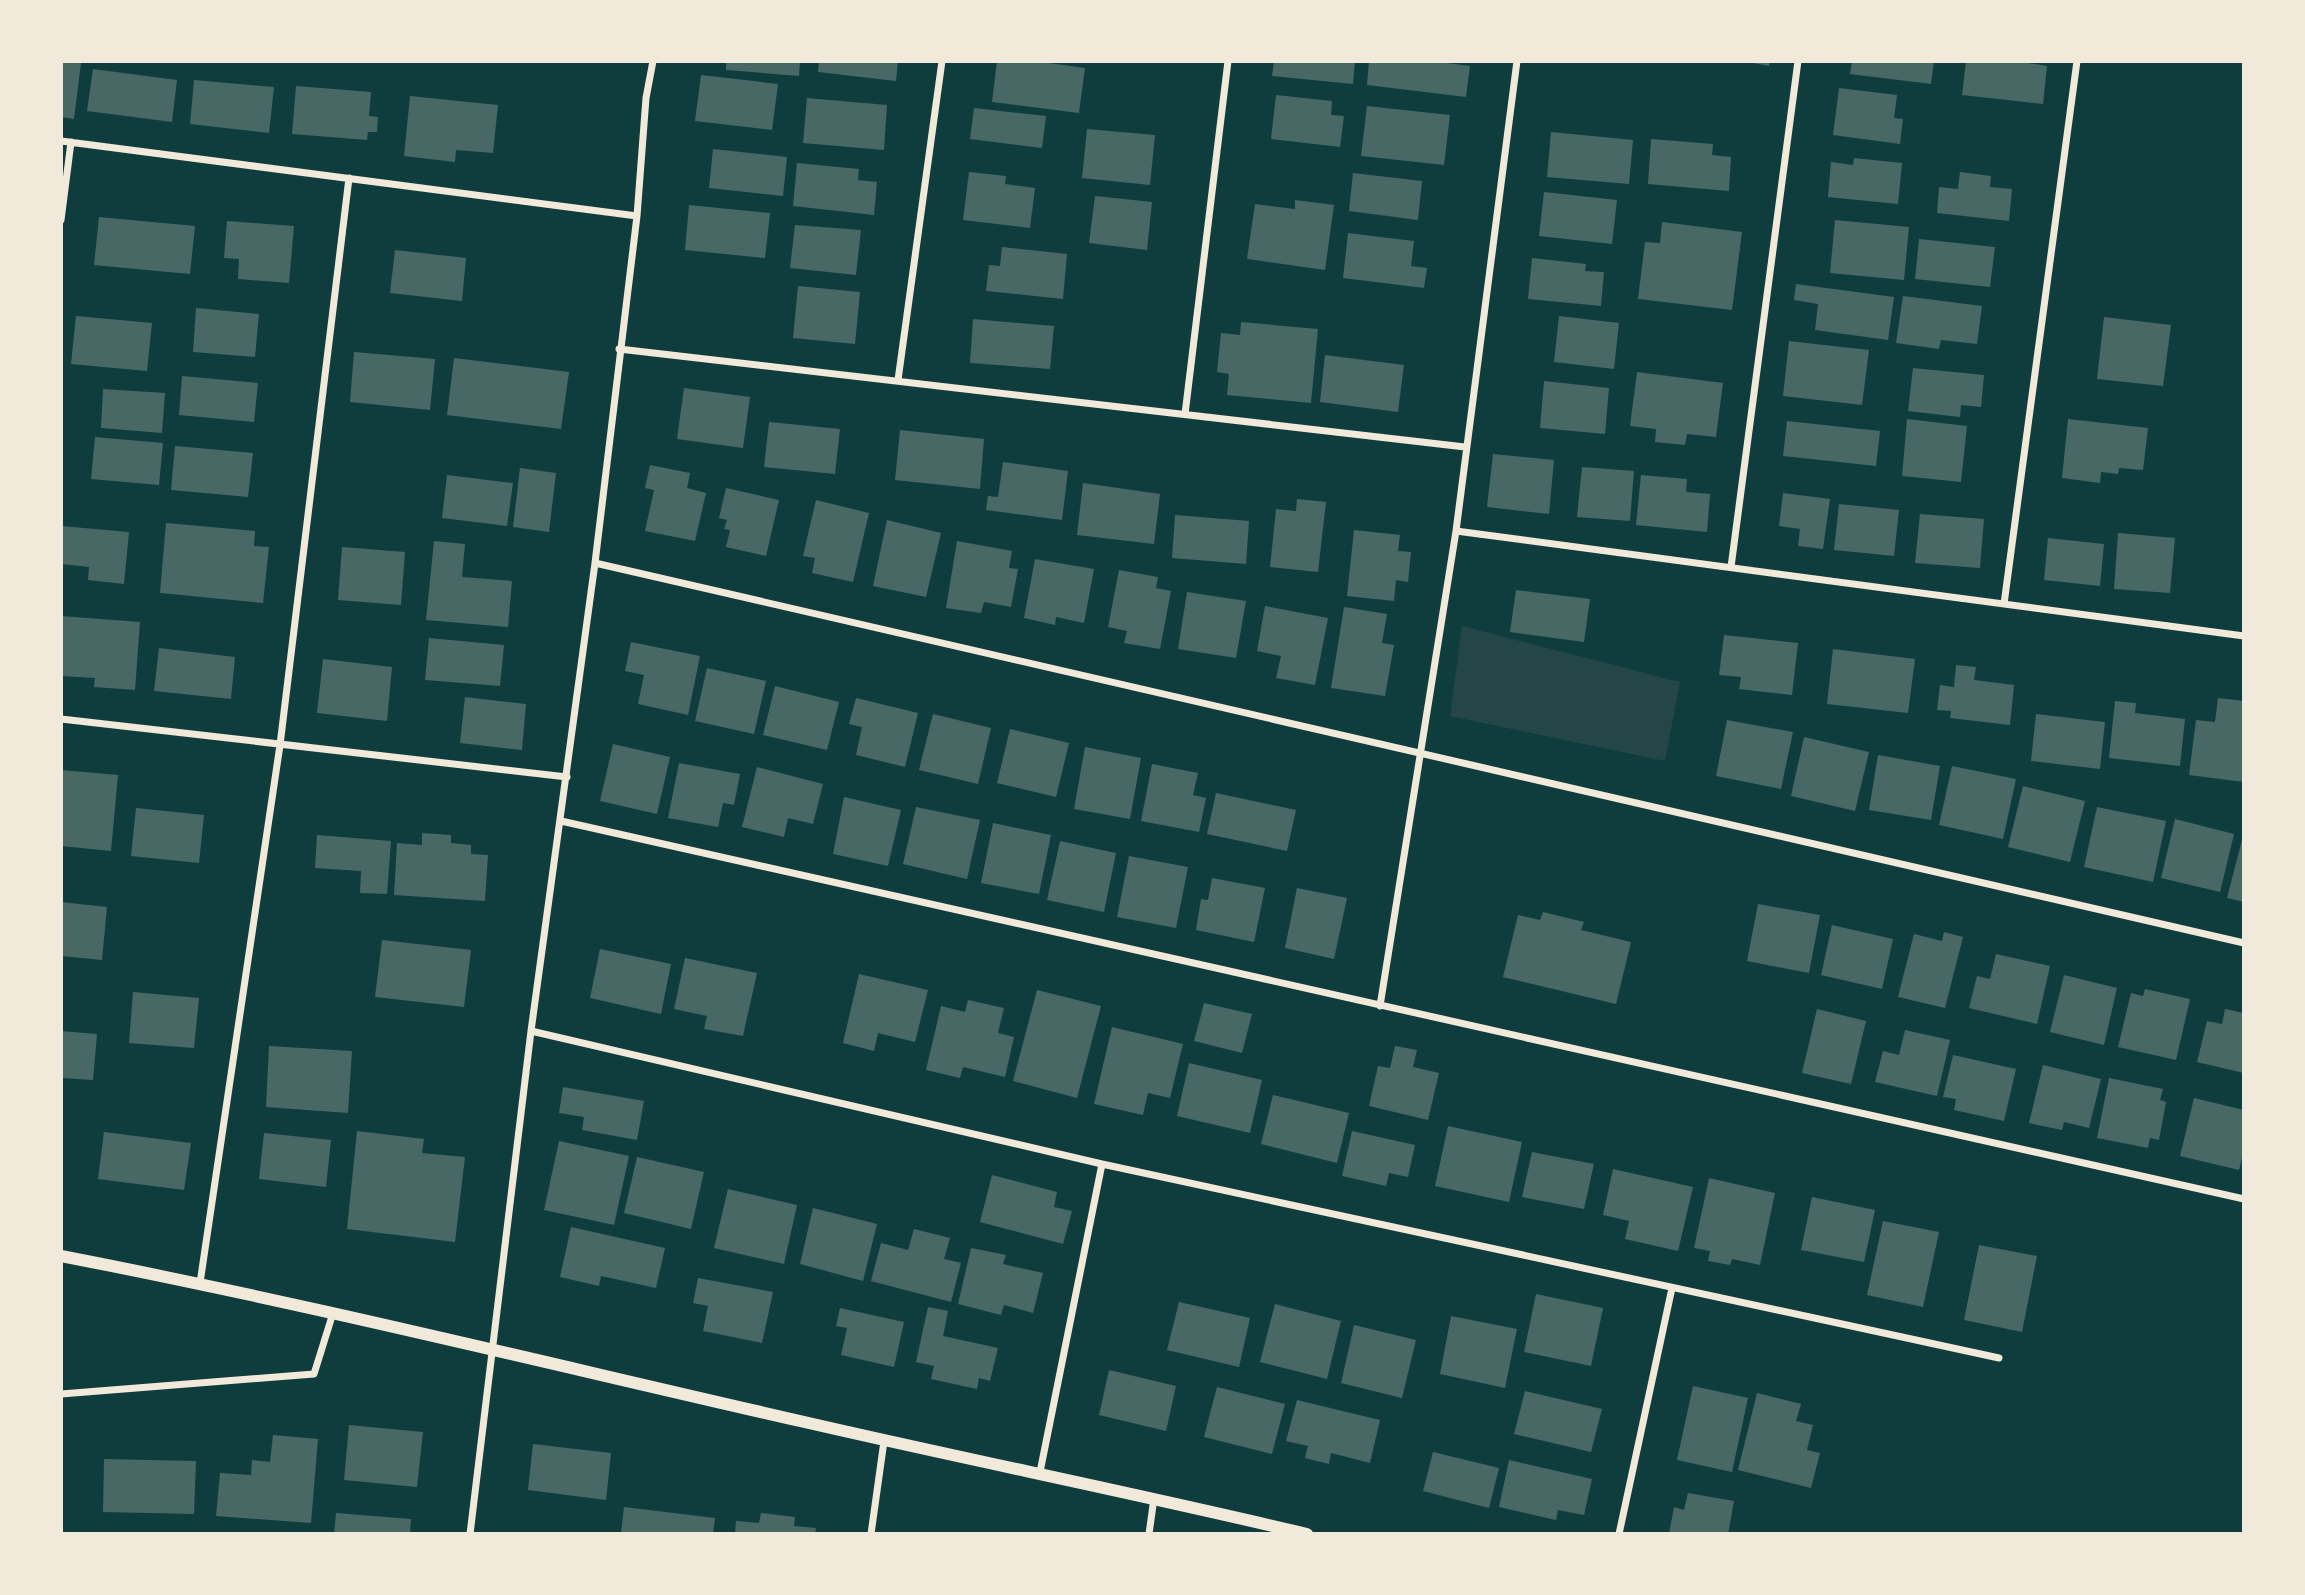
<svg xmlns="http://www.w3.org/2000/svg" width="2305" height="1595" viewBox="0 0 2305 1595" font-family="Barlow,sans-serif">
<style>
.green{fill:#244646}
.building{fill:#486865}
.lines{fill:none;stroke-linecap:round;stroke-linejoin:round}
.minor{stroke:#f1e9da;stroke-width:7}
.tertiary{stroke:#f1e9da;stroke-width:12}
</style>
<rect width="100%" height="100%" fill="#0f3d3e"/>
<path class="green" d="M1462,626L1680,682L1665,761L1450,716Z"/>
<path class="building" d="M61,61L81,63L74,119L61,117Z
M726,61H800L799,76L726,70Z
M819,61H898L896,81L818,72Z
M997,61H1034L1085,68L1079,113L992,102Z
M1274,61H1355L1353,84L1272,76Z
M1369,61H1431L1470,66L1466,97L1367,85Z
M1743,61H1770L1769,66Z
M1852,61H1934L1931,84L1850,74Z
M1966,61H2016L2047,66L2043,104L1962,95Z
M93,69L177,80L172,122L87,111Z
M701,75L778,84L772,130L695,121Z
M194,80L274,87L269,133L190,124Z
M296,86L371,92L369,116L378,117L377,132H368L367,140L292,134Z
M1839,88L1897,95L1894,118L1903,119L1900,144L1833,135Z
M1276,95L1332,101L1331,115L1344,116L1340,147L1271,139Z
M410,96L498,105L493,153L456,150L455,162L404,156Z
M807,98L887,105L884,150L803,143Z
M1367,106L1450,115L1444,165L1361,156Z
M974,108L1046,116L1042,148L970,139Z
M1087,129L1155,135L1150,185L1082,178Z
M1551,132L1633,140L1629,184L1547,177Z
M1651,139L1713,144L1712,155L1731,157L1729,191L1648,184Z
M713,149L787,157L783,196L709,188Z
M1854,158L1902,163L1898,204L1828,197L1831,162L1853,165Z
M797,163L859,169L858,180L877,182L874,215L793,206Z
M969,172L1006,176L1005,184L1035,188L1030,228L963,220Z
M1960,172L1991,176L1990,187L2012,189L2009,221L1937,213L1939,187L1958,189Z
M1353,173L1422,181L1418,220L1349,211Z
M1544,192L1617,200L1612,244L1539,236Z
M1095,196L1152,202L1147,250L1089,243Z
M1295,200L1334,205L1325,270L1247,259L1255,204L1295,209Z
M689,205L770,213L765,258L685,250Z
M99,217L195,226L190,274L94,265Z
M1835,220L1909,227L1904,280L1830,273Z
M227,221L294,226L289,283L238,279L239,259L224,258Z
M1662,222L1742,232L1732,310L1638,299L1645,242L1660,243Z
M795,225L861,230L856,275L790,268Z
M1348,233L1414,241L1411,266L1427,268L1424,288L1343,278Z
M1919,239L1995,247L1990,287L1915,279Z
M1002,247L1067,254L1063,299L986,291L989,265L1000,266Z
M395,250L466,258L462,301L390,293Z
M1532,258L1586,264L1585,271L1604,272L1601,306L1528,299Z
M1796,284L1894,297L1888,340L1815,330L1818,304L1794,300Z
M798,286L860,292L855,344L793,338Z
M1903,296L1982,306L1977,344L1941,340L1939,349L1896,343Z
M196,308L259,314L255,357L193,352Z
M76,316L152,323L147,371L71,364Z
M1559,316L1619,323L1614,369L1554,362Z
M2104,317L2171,325L2163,386L2097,379Z
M973,319L1054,326L1050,369L970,363Z
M1241,322L1318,329L1311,403L1227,395L1229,374L1217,372L1221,333L1240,335Z
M1789,341L1869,350L1862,405L1783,396Z
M354,352L435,359L430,410L350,402Z
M1325,355L1404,365L1398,412L1320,402Z
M454,358L569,372L561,429L447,415Z
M1913,368L1984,375L1981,407L1961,405L1960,417L1908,411Z
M1637,372L1723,383L1716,437L1687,434L1685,445L1655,442L1656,429L1630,426Z
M182,376L258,383L254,422L179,415Z
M1544,381L1609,388L1605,434L1540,428Z
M684,388L750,397L743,448L677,439Z
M103,389L165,393L162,433L101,428Z
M1907,419L1967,426L1961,482L1902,476Z
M2068,419L2148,428L2143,470L2119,468L2118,474L2101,472L2100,483L2062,478Z
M1787,421L1880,431L1876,466L1783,456Z
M769,422L840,429L835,474L764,467Z
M900,430L984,439L980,489L895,480Z
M95,437L163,443L159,485L91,479Z
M175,446L253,453L248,497L171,490Z
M1493,454L1554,460L1549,514L1487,507Z
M1003,462L1068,471L1062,520L986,510L988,496L998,497Z
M650,465L690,473L687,488L706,493L695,541L645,531L654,490L645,488Z
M1582,467L1634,471L1630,521L1577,517Z
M520,468L556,473L549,532L513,527Z
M447,475L513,483L507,526L442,518Z
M1641,475L1687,479L1686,492L1710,494L1707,532L1636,525Z
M1083,483L1160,494L1154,544L1077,535Z
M726,488L779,500L766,556L726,547L730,530L724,529L727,520L719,518Z
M1783,493L1830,499L1823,549L1798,546L1800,529L1779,526Z
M1297,499L1326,502L1318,572L1270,567L1276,509L1296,511Z
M816,500L869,513L853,582L812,573L815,558L803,556Z
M1839,504L1899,510L1894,556L1834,550Z
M1920,514L1984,519L1980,568L1915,563Z
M1175,515L1249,521L1246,564L1172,558Z
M887,520L941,533L926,597L873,586Z
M166,523L255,531L254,546L269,547L263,603L160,593Z
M61,526L129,532L124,584L88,580L89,567L61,564Z
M1354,530L1400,535L1398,551L1411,552L1408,582L1396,580L1394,601L1347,596Z
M2118,533L2175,538L2170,593L2114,589Z
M2048,538L2104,544L2100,586L2044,580Z
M434,541L465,544L462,577L512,581L508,627L426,620Z
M957,541L1012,551L1009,568L1018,569L1011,607L984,602L981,613L946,608Z
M342,547L405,552L401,605L338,600Z
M1035,559L1094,569L1084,623L1056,617L1055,625L1024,618Z
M1119,570L1158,577L1156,588L1171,591L1160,649L1124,643L1127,631L1108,627Z
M1516,590L1590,599L1584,642L1510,632Z
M1187,592L1246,601L1236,658L1178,649Z
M1265,606L1328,618L1315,685L1276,678L1281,656L1257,651Z
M1344,607L1387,614L1382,643L1394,645L1385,696L1331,688Z
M61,616L140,622L135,690L94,687L95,678L61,676Z
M1724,635L1798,643L1792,695L1739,689L1741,677L1719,675Z
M429,638L504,645L500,686L425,680Z
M631,642L700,656L688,715L638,704L644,675L625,671Z
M159,648L235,657L231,699L154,691Z
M1833,649L1915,659L1908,713L1827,704Z
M323,659L392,667L387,721L317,713Z
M1956,665L1976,667L1974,680L2014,685L2010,725L1950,718L1951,711L1937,710L1940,685L1954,687Z
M707,668L766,681L754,734L695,721Z
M775,686L839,702L827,750L763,735Z
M465,697L526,704L522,750L460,743Z
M856,698L918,713L905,767L856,755L862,727L849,724Z
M2218,698L2244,701V782L2189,775L2196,720L2215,722Z
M2115,701L2136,703L2135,713L2185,719L2180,766L2109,758Z
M933,714L991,728L978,784L919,770Z
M2036,714L2105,722L2100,769L2031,761Z
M1727,720L1793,732L1781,789L1716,776Z
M1010,729L1069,743L1056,797L997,783Z
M1804,737L1869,752L1855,811L1791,796Z
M613,744L670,757L657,814L600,801Z
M1085,747L1141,758L1130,819L1074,809Z
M1878,755L1940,766L1931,820L1869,810Z
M679,763L740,774L734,805L723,803L718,827L668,818Z
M1152,764L1198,773L1193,795L1206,798L1199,832L1141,821Z
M1952,766L2016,779L2003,839L1939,825Z
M757,767L823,784L813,824L788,818L784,837L742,827Z
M61,770L118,775L111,851L61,846Z
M2023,786L2085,801L2070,862L2008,847Z
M1216,793L1296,810L1287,851L1207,834Z
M844,797L901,810L888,866L833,854Z
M916,807L980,820L967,879L903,864Z
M2097,807L2166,821L2153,882L2084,867Z
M136,808L204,815L199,863L131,856Z
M2175,819L2234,834L2220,892L2161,878Z
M993,823L1051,835L1039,894L981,883Z
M422,833L451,835V843L471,845V854L488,855L485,901L394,895L397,843L422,845Z
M317,835L391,841L387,894L360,893L361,871L315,868Z
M2243,836H2244V902L2227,898Z
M1060,841L1116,853L1104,912L1047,900Z
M1129,856L1188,867L1176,928L1117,917Z
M1212,878L1265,888L1254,942L1196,930L1201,899L1208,900Z
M1297,888L1347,898L1334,959L1285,948Z
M61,902L107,907L102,960L61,956Z
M1758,904L1820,915L1809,973L1747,961Z
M1543,912L1584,922L1581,930L1631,942L1616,1004L1503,977L1518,915L1540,920Z
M1832,925L1893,939L1882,989L1821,975Z
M1944,932L1963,937L1945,1008L1898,997L1914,934L1942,941Z
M382,940L471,950L464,1007L375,997Z
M600,949L671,964L661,1014L590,998Z
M1996,954L2050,966L2037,1024L1969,1008L1977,976L1990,979Z
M685,958L757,973L743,1036L704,1029L707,1016L674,1009Z
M859,974L928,990L915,1042L878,1033L874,1051L843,1043Z
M2064,975L2117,988L2104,1045L2050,1032Z
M2145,989L2190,999L2176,1060L2118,1047L2131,993L2143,996Z
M1037,990L1101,1006L1077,1098L1013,1081Z
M133,992L199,998L194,1048L129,1043Z
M968,1000L1004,1008L998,1033L1014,1037L1005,1077L963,1067L960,1078L926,1070L941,1006L965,1012Z
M1204,1003L1252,1014L1242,1053L1194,1041Z
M1817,1009L1866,1021L1851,1084L1802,1073Z
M2225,1009L2244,1013V1073L2197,1062L2207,1021L2222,1024Z
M1112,1027L1183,1044L1170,1098L1148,1093L1143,1115L1094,1104Z
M1905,1030L1950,1040L1937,1096L1875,1082L1883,1051L1899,1055Z
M61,1031L97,1034L93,1080L61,1078Z
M269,1046L352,1051L348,1113L266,1107Z
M1395,1046L1417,1050L1413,1067L1439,1073L1428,1120L1369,1106L1378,1066L1390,1068Z
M1953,1055L2016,1069L2004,1121L1954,1110L1956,1099L1943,1097Z
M1189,1063L1262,1080L1250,1133L1177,1116Z
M2043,1065L2101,1079L2089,1128L2064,1122L2062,1130L2029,1123Z
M2109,1078L2163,1089L2160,1100L2166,1102L2159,1140L2150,1138L2148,1148L2097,1138Z
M563,1087L644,1101L637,1140L582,1130L584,1117L559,1113Z
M1273,1095L1349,1113L1337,1163L1261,1144Z
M2194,1098L2244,1110V1150L2239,1170L2180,1156Z
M1448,1126L1522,1142L1509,1202L1435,1186Z
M357,1131L424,1139L422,1153L465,1157L455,1242L347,1229Z
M1352,1131L1415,1145L1408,1177L1389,1173L1386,1186L1342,1176Z
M104,1132L191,1143L184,1190L98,1179Z
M264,1133L331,1140L326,1187L259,1179Z
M559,1141L629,1156L614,1225L544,1210Z
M1532,1152L1594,1164L1584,1209L1522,1197Z
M637,1157L704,1172L691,1229L624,1213Z
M1613,1169L1693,1187L1678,1251L1625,1239L1629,1221L1603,1215Z
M992,1175L1057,1192L1054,1207L1072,1211L1063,1244L980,1222Z
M1709,1178L1775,1193L1760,1265L1732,1259L1730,1265L1708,1261L1710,1251L1694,1248Z
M728,1189L797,1205L784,1264L714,1248Z
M1812,1197L1875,1210L1864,1262L1801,1250Z
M813,1208L877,1224L863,1281L800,1264Z
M1883,1221L1939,1232L1923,1307L1867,1295Z
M571,1227L665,1248L656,1288L601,1276L599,1286L560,1277Z
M914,1229L950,1238L944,1259L961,1263L951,1302L871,1281L881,1243L908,1250Z
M1979,1245L2037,1256L2022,1332L1964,1320Z
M971,1248L1006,1255L1003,1264L1043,1273L1033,1313L1004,1305L1001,1315L958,1304Z
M698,1278L773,1292L762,1343L703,1331L708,1306L693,1303Z
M1536,1294L1603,1308L1591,1366L1524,1352Z
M1179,1302L1250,1318L1239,1367L1167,1350Z
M1275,1304L1341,1321L1327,1379L1260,1362Z
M928,1307L948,1311L943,1336L998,1348L990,1381L979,1378L977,1389L931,1379L934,1366L916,1362Z
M840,1308L904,1322L894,1367L841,1355L847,1328L836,1326Z
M1451,1316L1517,1329L1505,1388L1440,1374Z
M1354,1325L1416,1340L1402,1398L1341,1383Z
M1109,1370L1176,1386L1166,1431L1099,1415Z
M1693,1386L1748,1398L1732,1472L1677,1460Z
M1217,1387L1285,1404L1272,1454L1204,1437Z
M1525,1391L1602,1409L1591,1452L1514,1434Z
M1757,1393L1801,1404L1796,1421L1813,1425L1807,1450L1820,1453L1811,1488L1738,1470Z
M1297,1400L1380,1420L1370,1463L1331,1453L1329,1464L1305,1458L1308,1446L1286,1441Z
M349,1425L423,1432L417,1487L344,1480Z
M273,1435L318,1439L311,1523L216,1516L220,1473L251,1475L252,1460L270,1462Z
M533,1444L611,1453L606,1500L528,1490Z
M1433,1452L1499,1468L1489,1508L1423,1491Z
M104,1459L196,1461L194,1514L103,1512Z
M1509,1460L1592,1479L1584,1515L1558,1510L1556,1520L1499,1507Z
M1688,1493L1734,1501L1728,1534H1669L1674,1507L1684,1510Z
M624,1507L715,1518L713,1534H621Z
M336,1513L411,1519L410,1534H334Z
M761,1513L795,1517L794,1526L816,1528L815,1534H735L736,1521L759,1523Z"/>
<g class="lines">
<path class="minor" d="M61,141L637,216
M61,220L71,142
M619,349L1465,447
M898,380L942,61
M1185,414L1228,61
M1456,531L2244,636
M595,563L2244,943
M1731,567L1798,61
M2004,604L2077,61
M61,719L567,777
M561,821L2244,1199
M1380,1006L1456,531L1517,61
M531,1031L1102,1164L1999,1358
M200,1283L280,745L349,178
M61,1394L314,1374L333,1313
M1040,1472L1102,1164
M470,1534L531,1031L595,563L637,216L646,98L653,61
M871,1534L884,1441
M1149,1534L1154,1498
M1619,1534L1672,1288"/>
<path class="tertiary" d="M61,1256C309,1304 554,1365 800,1421C969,1460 1139,1494 1307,1534"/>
</g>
<rect width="2305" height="1595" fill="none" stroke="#f1e9da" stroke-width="126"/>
</svg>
